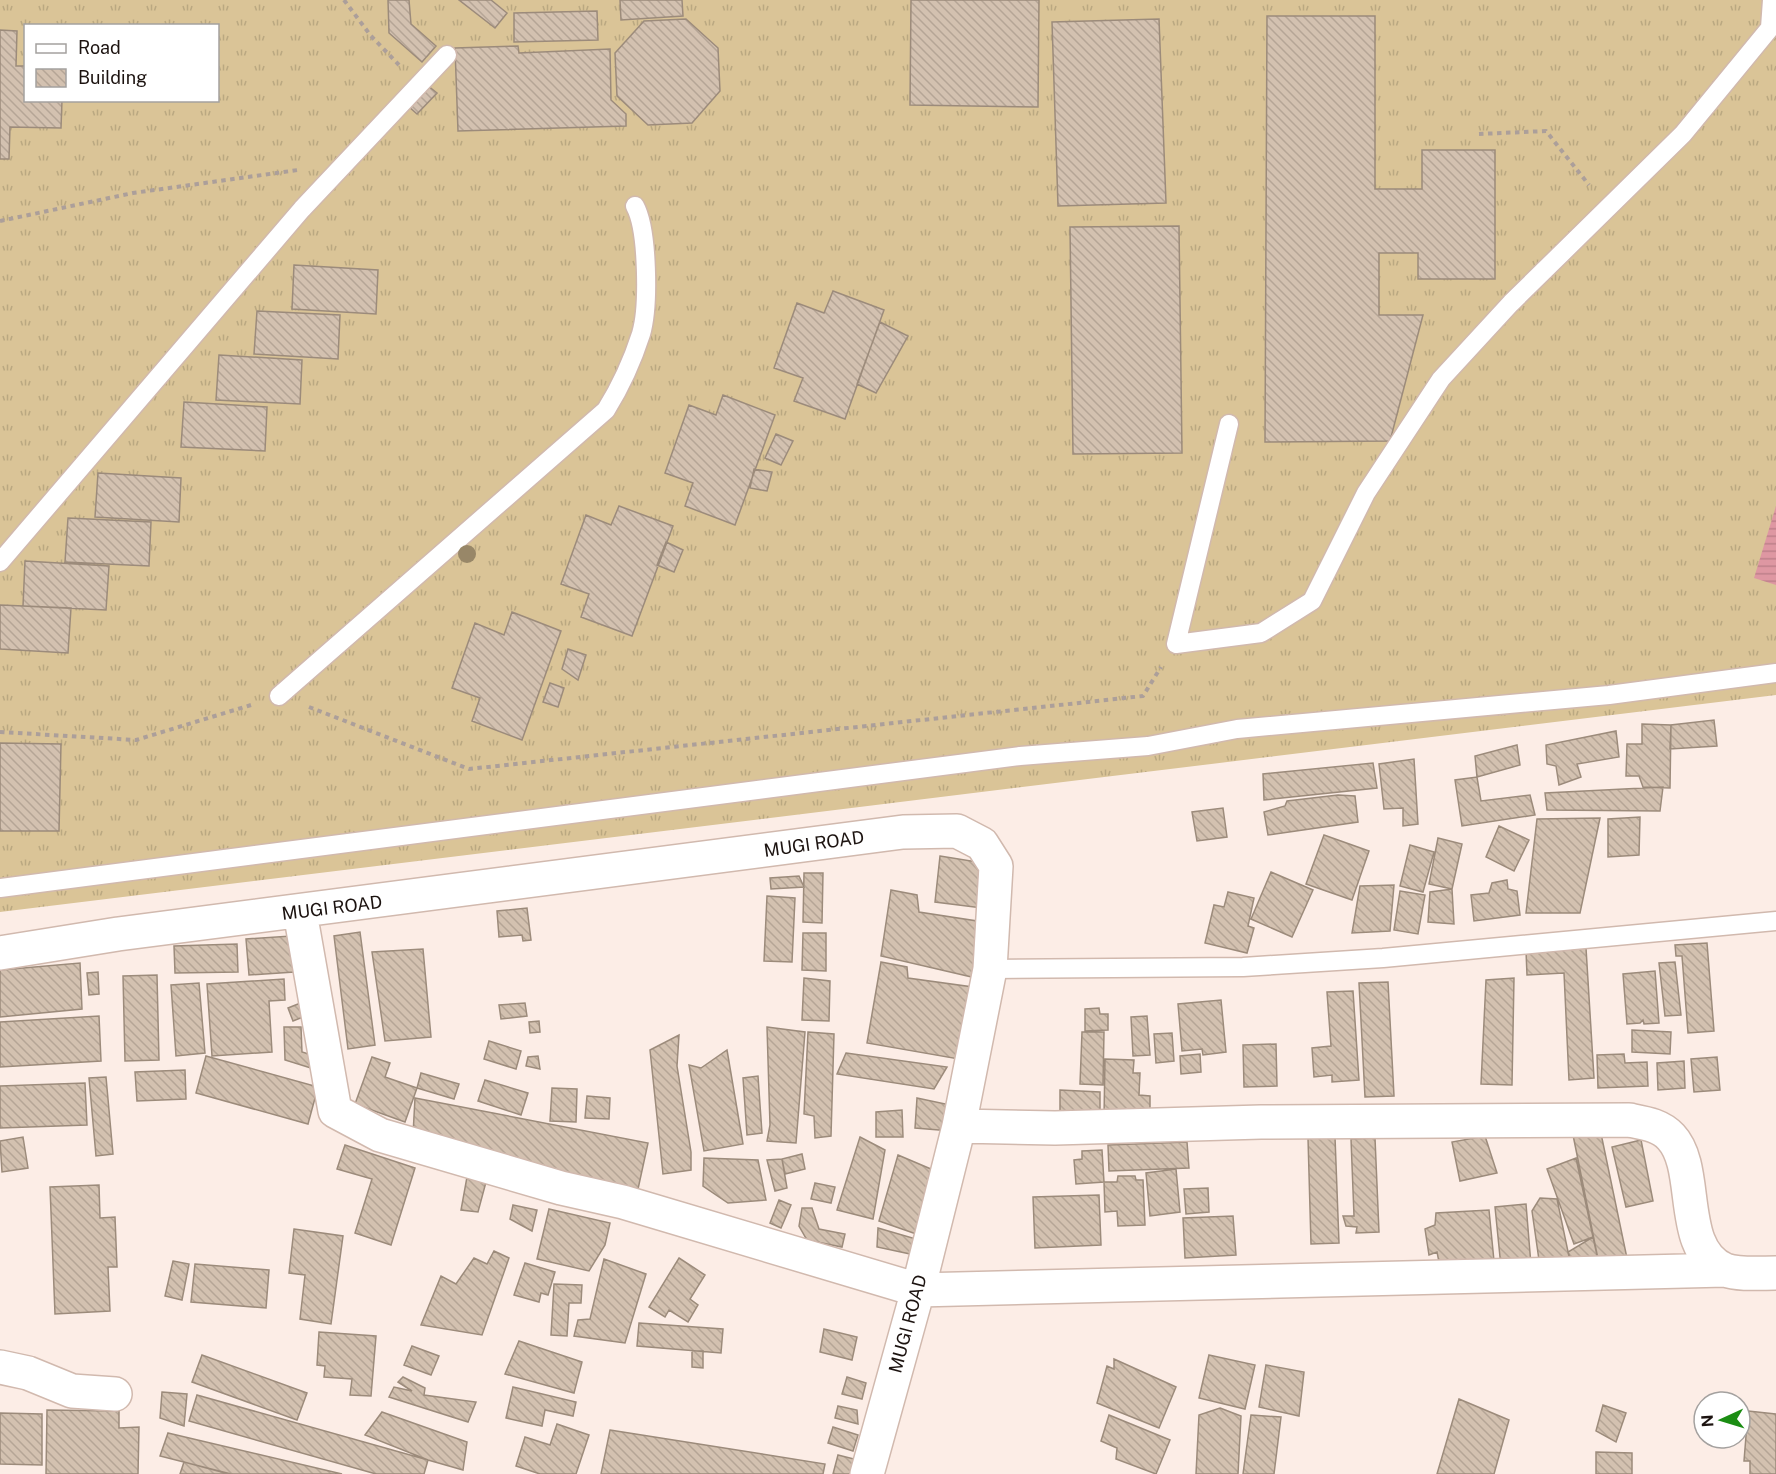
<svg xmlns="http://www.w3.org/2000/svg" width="1776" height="1474" viewBox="0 0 1776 1474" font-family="'Public Sans',sans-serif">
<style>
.grass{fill:url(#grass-tufts);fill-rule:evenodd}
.water{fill:url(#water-rules)}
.building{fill:url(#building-back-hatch);stroke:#9c8b7b;stroke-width:1.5}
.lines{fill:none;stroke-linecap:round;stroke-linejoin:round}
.lane-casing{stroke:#d1b9ae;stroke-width:21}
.street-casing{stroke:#d1b9ae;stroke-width:36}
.path{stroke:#ac9f9a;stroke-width:4;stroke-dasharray:4.5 4.5;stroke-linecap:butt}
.lane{stroke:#fff;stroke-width:18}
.street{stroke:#fff;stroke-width:33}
.tree{fill:#988768}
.labels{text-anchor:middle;stroke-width:6;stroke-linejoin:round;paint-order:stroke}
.street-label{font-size:18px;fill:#1c1310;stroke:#fff}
</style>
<defs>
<pattern id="grass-tufts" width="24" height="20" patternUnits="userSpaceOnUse" patternTransform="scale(1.5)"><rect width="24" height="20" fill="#dac497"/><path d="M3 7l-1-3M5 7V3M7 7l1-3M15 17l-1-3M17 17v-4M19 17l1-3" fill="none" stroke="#baa881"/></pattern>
<pattern id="water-rules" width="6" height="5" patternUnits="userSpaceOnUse" patternTransform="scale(1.5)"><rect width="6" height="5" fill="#de97a2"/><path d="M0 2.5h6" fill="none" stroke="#be818a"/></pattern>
<pattern id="building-back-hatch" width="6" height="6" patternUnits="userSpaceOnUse" patternTransform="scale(1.5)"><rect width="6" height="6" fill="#d3c1b0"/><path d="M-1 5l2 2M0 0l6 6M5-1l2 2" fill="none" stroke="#b5a596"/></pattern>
</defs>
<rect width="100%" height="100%" fill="#fcede6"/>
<path class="grass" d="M0,0H1776V695L0,912ZM26,26H218V100H26Z"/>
<path class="water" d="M1776,506V585L1754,578Z"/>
<path class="building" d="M388,0H409L411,24L436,46L422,62L389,33Z
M459,0H491L507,13L495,28Z
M620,0H682L683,16L621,20Z
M911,0H1039L1038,107L910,105Z
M597,11L598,40L514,42V13Z
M1267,16H1375V189H1422V150H1495V279H1418V253H1379V315H1423L1390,441L1265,442Z
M686,19L718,48L720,91L692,123L648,125L617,96L615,53L644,21Z
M1159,19L1166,203L1058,206L1052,22Z
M0,30L17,31L16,66H26V100H62L61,128L10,127L9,159H0Z
M518,46L519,53L610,49L611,100L626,114V126L458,131L455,48Z
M427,85L437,93L417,114L408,106Z
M1179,226L1182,453L1073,454L1070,227Z
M294,265L378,270L376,314L292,309Z
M833,291L884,310L845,419L794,401L803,378L774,368L797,303L824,313Z
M257,311L340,315L338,359L254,354Z
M880,322L908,336L876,393L857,384Z
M219,355L302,360L300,404L216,400Z
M723,395L775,415L735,525L685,506L693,483L665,473L689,405L716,415Z
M184,402L267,407L265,451L181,447Z
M776,434L793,441L781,465L765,458Z
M754,469L772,472L767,491L750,488Z
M98,473L181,478L179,522L95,517Z
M619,506L673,526L632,636L581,617L589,594L561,584L586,515L611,525Z
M68,518L151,522L149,566L65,562Z
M666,542L683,550L674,572L657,565Z
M25,561L109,566L106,610L23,606Z
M0,605L71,608L68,653L0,649Z
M512,612L561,631L522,740L472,721L480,698L452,688L475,623L504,635Z
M568,649L586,655L578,680L562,669Z
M550,683L564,688L558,707L543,702Z
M1714,720L1717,746L1670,749L1671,725Z
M1642,724L1671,725L1670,788L1643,787L1639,776H1626L1627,744H1642Z
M1616,731L1619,757L1577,764L1581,777L1559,785L1556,766L1547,764L1546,745Z
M0,743L61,744L59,831H0Z
M1517,745L1520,765L1477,777L1475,756Z
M1414,759L1418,824L1403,826V808L1384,809L1379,764Z
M1373,763L1377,788L1264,800L1263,774Z
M1477,777L1481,801L1530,795L1535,815L1462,826L1455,780Z
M1663,787L1660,811L1547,810L1545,793Z
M1338,795L1355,796L1358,822L1268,835L1264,812L1285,806L1287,801Z
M1223,808L1227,837L1197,841L1192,812Z
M1640,817L1639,855L1608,857V819Z
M1600,818L1580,913H1526L1537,819Z
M1499,826L1529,840L1514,871L1486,857Z
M1324,835L1369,851L1352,900L1306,884Z
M1438,838L1462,844L1452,889L1429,884Z
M1410,845L1434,852L1423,892L1400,886Z
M940,856L990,864L982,908L935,902Z
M1271,872L1313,890L1292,937L1251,919Z
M804,873H823L822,923L803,922Z
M799,876L804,887L771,889L770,878Z
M1507,880L1508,889L1517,891L1520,915L1474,921L1471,895L1489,893L1492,883Z
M1394,885L1390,931L1352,933L1360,886Z
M1452,889L1454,924L1428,922L1430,892Z
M891,890L917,895L919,912L977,921L976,978L881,956Z
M1400,891L1425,895L1418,934L1394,930Z
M1228,892L1254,898L1248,926L1254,928L1247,953L1205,943L1214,905L1224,907Z
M767,896L795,898L792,962L764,961Z
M527,908L531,940L523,941L522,935L499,937L497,911Z
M360,932L375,1045L348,1049L334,936Z
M803,933H826V971L802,970Z
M291,936L294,972L249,975L246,939Z
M1707,943L1714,1031L1688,1033L1682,956H1676L1675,945Z
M237,944L238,972L175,973L174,946Z
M1586,948L1594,1078L1569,1080L1564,973L1527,975L1526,951Z
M423,949L431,1037L385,1041L372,952Z
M881,962L907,967L908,978L980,988L970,1061L867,1043Z
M1675,962L1681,1015L1665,1016L1659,963Z
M80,963L82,1009L0,1017V970Z
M1655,971L1659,1023L1644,1024L1643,1020L1640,1023L1627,1024L1623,974Z
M98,972L99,994L89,995L87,973Z
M157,975L159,1060L125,1061L123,976Z
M804,978L830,981L829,1021L802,1020Z
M1514,978L1512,1085L1481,1084L1486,980Z
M284,979L285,1000L269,1001L272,1052L212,1056L207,984Z
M1388,982L1394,1096L1365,1097L1359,983Z
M199,983L205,1053L176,1056L171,985Z
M1353,991L1359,1080L1332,1082V1075L1314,1077L1312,1048L1331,1046L1327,992Z
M1221,1000L1226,1052L1203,1055L1202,1049L1182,1051L1178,1004Z
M303,1002L308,1015L293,1021L288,1008Z
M525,1003L527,1016L501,1019L499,1005Z
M1099,1008L1100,1014H1108V1030L1085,1031V1009Z
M99,1016L101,1061L0,1067V1022Z
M1147,1016L1150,1055L1133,1056L1131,1017Z
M539,1021L540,1032L530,1033L529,1022Z
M284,1027H301L302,1052L315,1056L311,1068L285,1060Z
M767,1027L805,1032L796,1143L767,1141L770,1125Z
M1632,1030L1671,1032L1670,1054L1632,1052Z
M808,1032L834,1034L831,1136L815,1138L814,1116L804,1114Z
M1082,1032H1104L1103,1085L1080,1084Z
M1172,1033L1174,1061L1156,1063L1154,1034Z
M679,1035L677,1066L691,1152V1170L663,1174L650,1050Z
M489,1041L521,1051L516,1069L484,1059Z
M1276,1044L1277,1086L1244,1087L1243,1045Z
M727,1050L743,1144L704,1151L689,1065L701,1068Z
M846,1053L947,1067L934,1089L837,1074Z
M1200,1054L1201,1072L1181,1074L1180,1056Z
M1624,1054L1625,1063L1647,1062L1648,1086L1598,1088L1597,1055Z
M206,1056L318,1087L308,1124L196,1093Z
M538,1056L540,1069L526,1066L528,1057Z
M372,1057L390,1063L385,1077L417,1088L405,1122L355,1104Z
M1717,1057L1720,1090L1694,1092L1691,1059Z
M1105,1059L1134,1060L1133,1073H1140L1139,1095L1150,1096V1118L1104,1117Z
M1684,1061L1685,1088L1658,1090L1657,1063Z
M185,1070L186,1099L137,1101L135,1072Z
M421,1073L459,1084L454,1099L417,1088Z
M758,1076L762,1133L747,1135L743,1078Z
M106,1077L113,1154L96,1156L89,1078Z
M485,1080L528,1093L521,1115L478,1101Z
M85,1083L87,1125L0,1128V1086Z
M552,1088L577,1089L576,1122L550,1121Z
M1060,1090L1100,1092V1117H1060Z
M587,1096L610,1098L609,1119L585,1118Z
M415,1098L648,1143L638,1189L521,1166L413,1135Z
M917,1098L955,1106L951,1131L915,1128Z
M902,1110L903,1137H876V1112Z
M1599,1124L1628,1263L1600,1269L1572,1130Z
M1485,1136L1497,1173L1460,1181L1452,1142Z
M23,1137L28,1168L2,1172L0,1141Z
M860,1137L885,1150L873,1219L837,1210Z
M1335,1137L1339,1243L1311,1244L1308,1138Z
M1375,1138L1379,1232L1356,1233L1357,1227L1346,1226L1343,1216H1354L1351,1139Z
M1641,1140L1653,1201L1626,1207L1612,1147Z
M1187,1142L1189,1168L1109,1171L1108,1145Z
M345,1145L415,1168L391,1245L355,1233L372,1179L337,1169Z
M1102,1150L1104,1182L1076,1184L1074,1160L1082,1159V1151Z
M802,1154L805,1169L785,1174L782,1159Z
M898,1155L945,1175L922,1236L879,1221Z
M704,1158L758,1160L766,1200L728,1203L703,1186Z
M1576,1158L1593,1237L1574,1244L1547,1169Z
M782,1159L787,1188L775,1191L767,1160Z
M1176,1169L1180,1212L1150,1216L1146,1173Z
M1118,1176H1135L1136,1180H1143L1145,1225L1118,1226L1117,1211L1105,1212L1104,1182H1117Z
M467,1177L486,1182L478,1212L461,1210Z
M815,1183L835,1187L831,1203L811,1199Z
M99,1185L100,1218L115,1217L117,1267H108L110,1311L55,1314L50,1187Z
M1208,1188L1209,1212L1186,1214L1184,1189Z
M1099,1195L1101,1245L1035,1248L1033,1197Z
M1540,1198L1557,1199L1571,1266L1540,1267L1532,1211Z
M779,1200L791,1205L781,1228L770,1223Z
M1526,1204L1531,1265L1501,1267L1495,1207Z
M513,1205L537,1210L532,1231L510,1219Z
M802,1208H812L819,1229L845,1234L842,1247L807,1240L799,1226Z
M549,1209L610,1223L605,1245L589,1271L537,1259Z
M1489,1210L1494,1261L1439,1262L1437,1252L1429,1255L1425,1229L1435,1225L1436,1213Z
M1233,1216L1236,1255L1185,1258L1183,1218Z
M878,1228L916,1239L915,1255L877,1247Z
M294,1229L343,1236L331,1324L300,1319L305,1275L289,1273Z
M1593,1237L1600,1269L1575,1271L1568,1252Z
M494,1251L509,1258L482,1335L421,1325L441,1276L456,1284L474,1258L487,1264Z
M679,1258L705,1275L690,1299L698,1305L688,1322L669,1310L665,1317L649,1307Z
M604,1259L646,1274L625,1343L574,1336L578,1320L590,1319Z
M173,1261L189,1264L182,1300L165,1296Z
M525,1263L555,1272L548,1295L541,1293L539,1302L514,1295Z
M195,1264L269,1270L266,1308L191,1302Z
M554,1284L582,1285L581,1303H569L567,1336L551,1335Z
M639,1323L723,1329L721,1353L637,1346Z
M824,1329L857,1337L852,1360L820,1352Z
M319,1332L376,1336L371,1396L350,1395L352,1379L324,1377L325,1366L317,1365Z
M519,1341L582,1362L574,1393L505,1374Z
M412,1346L439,1356L431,1375L404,1365Z
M692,1351H703V1368L692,1367Z
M202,1355L307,1393L297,1420L192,1382Z
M1209,1355L1255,1365L1245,1409L1199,1398Z
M1114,1359L1176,1387L1159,1428L1097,1403L1107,1366L1114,1369Z
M1266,1365L1304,1372L1299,1416L1259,1407Z
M403,1377L425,1388L424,1395L476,1402L468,1422L389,1397L394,1387L412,1391L398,1382Z
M847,1377L866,1383L862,1399L842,1394Z
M513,1387L576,1402L573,1416L545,1410L542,1426L506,1418Z
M162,1392L187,1394L184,1426L160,1418Z
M197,1395L428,1460L424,1474H376L189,1421Z
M1459,1399L1509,1420L1494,1474H1437Z
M1603,1405L1626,1413L1616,1442L1596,1431Z
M838,1406L857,1410L858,1424L835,1418Z
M1220,1408L1241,1416L1238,1474H1196L1199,1415Z
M47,1410L119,1411V1428L139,1427L138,1474H46Z
M1748,1411L1776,1414V1474H1750V1461H1744Z
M382,1412L467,1442L463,1470L428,1460L365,1435Z
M0,1413L42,1414V1465L0,1464Z
M1109,1415L1170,1440L1156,1474L1116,1459L1117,1448L1101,1441Z
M1251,1415L1281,1417L1274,1474H1243Z
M557,1424L589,1435L576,1474H540L516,1466L525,1437L550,1445Z
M833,1427L858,1435L853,1451L828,1443Z
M610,1430L825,1464L823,1474H601Z
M168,1433L342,1474H231L160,1456Z
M1596,1452L1632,1453V1474H1596Z
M838,1455L858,1460L855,1474H833Z
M184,1462L229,1474H180Z"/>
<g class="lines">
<defs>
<path id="lane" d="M1229,424L1176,644L1261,633L1312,601L1366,493L1441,379L1511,303L1683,134L1770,28L1772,0
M0,562L302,209L447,55
M279,696L606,410C621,386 632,362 641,334C649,307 648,230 635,206
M0,888L1020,756L1148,746L1237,729L1609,695L1776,673
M990,969L1243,967L1383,958L1776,921"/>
<path id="street" d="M300,912L335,1111L380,1135L561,1188L623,1202L918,1290L1725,1270
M0,953L118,934L903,832L957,831L982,844L996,866L990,969L959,1126L918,1290L867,1474
M959,1126L1055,1128L1261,1122L1629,1120C1644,1123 1660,1125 1671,1137C1701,1169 1676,1249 1725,1270C1739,1275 1761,1273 1776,1273
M0,1367L28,1373L72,1391L115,1394"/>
</defs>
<use href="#lane" class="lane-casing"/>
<use href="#street" class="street-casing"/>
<path class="path" d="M344,0L371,36L399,65
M1479,134L1546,131L1589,185
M0,221L133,193L298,170
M309,707L469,769L1143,696L1161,667
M0,732L136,740L251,705"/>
<use href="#lane" class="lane"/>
<use href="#street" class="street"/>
</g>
<circle class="tree" cx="467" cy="554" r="9"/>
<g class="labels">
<g class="street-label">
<text transform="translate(814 844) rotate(-8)" y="6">MUGI ROAD</text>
<text transform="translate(332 908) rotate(-7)" y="6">MUGI ROAD</text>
<text transform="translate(908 1324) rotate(-75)" y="6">MUGI ROAD</text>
</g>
</g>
<rect x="24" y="24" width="195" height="78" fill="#ffffff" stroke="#a4a19f" stroke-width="1.5"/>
<rect x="36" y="44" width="30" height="9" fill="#ffffff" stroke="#a4a19f" stroke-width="1.5"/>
<text x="78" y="54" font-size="18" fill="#1c1310">Road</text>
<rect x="36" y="69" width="30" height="18" fill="url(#building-back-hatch)" stroke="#a4a19f" stroke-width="1.5"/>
<text x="78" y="84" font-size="18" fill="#1c1310">Building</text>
<g transform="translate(1722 1420) rotate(266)"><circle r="28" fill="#ffffff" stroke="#a4a19f" stroke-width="1.5"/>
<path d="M0-4.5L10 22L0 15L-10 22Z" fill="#1b8d13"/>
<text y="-9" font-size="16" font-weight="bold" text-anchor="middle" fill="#1c1310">N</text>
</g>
</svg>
